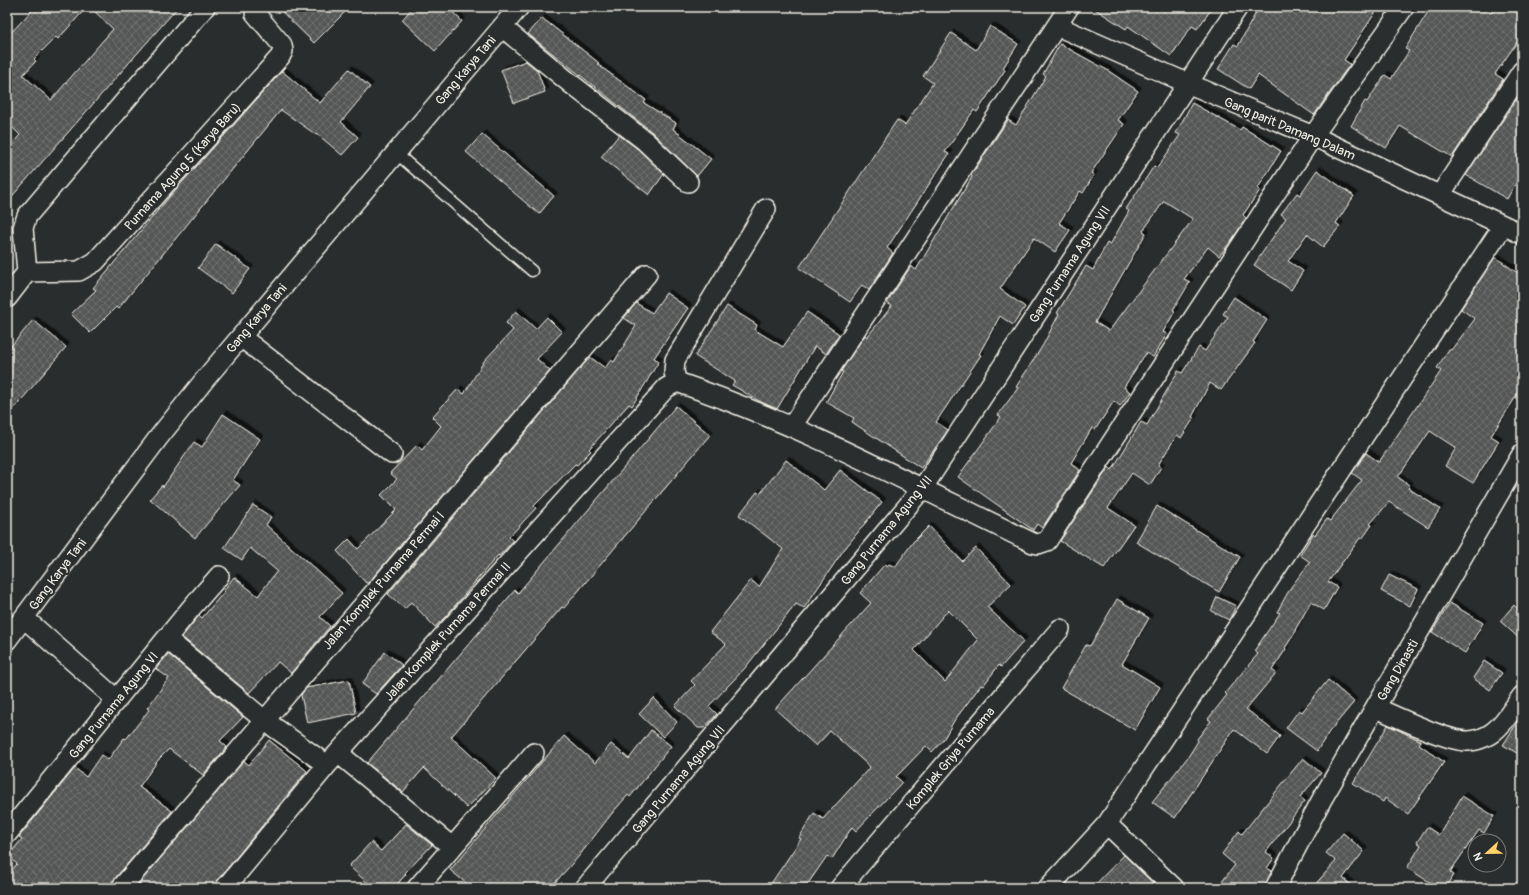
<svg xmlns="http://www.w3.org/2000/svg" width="1529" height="895" viewBox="0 0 1529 895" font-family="Pangolin,sans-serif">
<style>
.building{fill:url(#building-cross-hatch);stroke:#f4f1e8;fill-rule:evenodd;filter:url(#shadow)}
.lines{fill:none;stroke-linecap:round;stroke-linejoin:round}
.lane-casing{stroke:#f4f1e8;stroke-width:13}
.street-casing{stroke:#f4f1e8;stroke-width:22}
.lane{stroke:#2a2d2e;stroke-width:10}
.street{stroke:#2a2d2e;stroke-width:19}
.labels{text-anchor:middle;stroke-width:4;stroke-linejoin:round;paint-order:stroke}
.street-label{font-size:13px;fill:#f4f1e8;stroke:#2a2d2e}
</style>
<defs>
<pattern id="building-cross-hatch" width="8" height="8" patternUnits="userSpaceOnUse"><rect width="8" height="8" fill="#555756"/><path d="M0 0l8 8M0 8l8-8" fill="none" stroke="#6e706e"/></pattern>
<filter id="shadow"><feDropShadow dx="3.5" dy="-3.5" stdDeviation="0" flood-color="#0009"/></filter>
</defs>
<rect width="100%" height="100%" fill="#2a2d2e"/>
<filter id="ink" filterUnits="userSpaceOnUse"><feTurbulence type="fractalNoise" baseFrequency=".025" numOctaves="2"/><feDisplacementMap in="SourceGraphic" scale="8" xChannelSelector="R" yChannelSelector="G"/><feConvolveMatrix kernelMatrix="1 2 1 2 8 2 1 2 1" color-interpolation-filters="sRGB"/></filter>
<g filter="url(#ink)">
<path class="building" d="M35,7H87L58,39L56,37L34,59L36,61L23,75L51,100L113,29L90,7H178L7,202V150L20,135L7,122V37Z
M277,7H350L314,43Z
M413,7H447L462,21L435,51L402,20Z
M1092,7H1213L1197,29L1192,26L1171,56L1128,26L1126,29Z
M1259,7H1379L1344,60L1350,64L1314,115L1258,75L1249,89L1218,69L1234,44L1238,46Z
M1431,7H1483L1491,13L1496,7H1522V35L1495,74L1503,79L1452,157L1400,126L1386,148L1351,126L1365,101L1367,102L1385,75L1391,79L1409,51L1405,49Z
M542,18L599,63L597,64L646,100L644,103L676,123L673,129L711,159L697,176L652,132L528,34Z
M990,26L1018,44L1003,68L1005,70L977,112L974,110L945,152L949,154L887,248L893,253L869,290L862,285L850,302L799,268L897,120L905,125L933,83L923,76L951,33L976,50Z
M1060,44L1107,70L1138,91L1118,120L1124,124L1091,173L1094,175L1083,193L1080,191L1059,223L1070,230L1055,252L1034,238L1000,289L1025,307L1013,325L1000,316L979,354L981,355L936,422L948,430L921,468L852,422L854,418L826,402L843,372L841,371L865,335L867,337L892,306L887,303L911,266L916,270L972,177L971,175L1008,120L1016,125L1046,76L1043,74Z
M526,61L537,70L545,92L514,103L501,70Z
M349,69L370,87L341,122L358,137L342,155L316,133L315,134L281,110L118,309L116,307L90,333L71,314L96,290L93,288L170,196L282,71L320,103Z
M1522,91V172L1507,199L1466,175Z
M1192,103L1240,130L1242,127L1281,151L1258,188L1260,190L1243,215L1246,218L1230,243L1219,256L1208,247L1184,279L1190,282L1173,310L1175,311L1163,332L1167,334L1153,357L1146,353L1124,387L1130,392L1120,406L1114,401L1095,430L1092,428L1071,463L1080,470L1042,528L1037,524L1033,530L958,477L1001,417L998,415L1018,388L1016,387L1043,345L1059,314L1057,313L1086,266L1093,270L1107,243L1110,245L1129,211L1126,209L1154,166L1157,168L1180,135L1176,133ZM1164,201L1193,219L1109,331L1095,322L1146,233L1143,231Z
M482,134L554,196L539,214L466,152Z
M619,135L638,149L664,174L649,195L601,157Z
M1317,170L1354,196L1336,223L1340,226L1323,247L1307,234L1288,261L1303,271L1291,290L1254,265L1286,218L1281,214L1297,193L1300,195Z
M216,244L250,269L232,293L198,268Z
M1495,257L1522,276V387L1491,436L1499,441L1473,483L1445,466L1456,448L1430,431L1398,477L1410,486L1408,488L1440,509L1428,527L1389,502L1370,524L1372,525L1362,539L1360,538L1328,582L1337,587L1324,610L1311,602L1295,630L1296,631L1285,648L1286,649L1272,670L1276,673L1246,709L1280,736L1267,754L1234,729L1175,818L1152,802L1188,757L1198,741L1197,739L1211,721L1208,719L1227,695L1225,693L1258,654L1254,651L1280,613L1277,612L1291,587L1310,562L1300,555L1313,534L1315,535L1327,519L1330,521L1362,480L1352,473L1366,453L1379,462L1441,371L1437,368L1449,349L1451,350L1475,319L1461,309Z
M666,293L688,308L654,358L659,361L632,406L629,404L589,449L591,451L577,465L575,464L534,506L536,508L509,537L513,541L499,556L498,555L447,615L435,627L411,602L405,609L388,594L590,357L605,368L611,360L614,362L636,326L624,318L636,303L652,313Z
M1234,297L1267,320L1253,342L1255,343L1221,390L1210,383L1192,417L1194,418L1181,438L1177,435L1158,465L1161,467L1150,485L1132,473L1108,508L1134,525L1104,568L1060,541L1109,467L1112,470L1141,422L1147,425L1178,371L1182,373L1199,347L1205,351L1228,317L1223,314Z
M727,306L757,325L755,330L783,347L807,312L839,334L826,354L815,346L777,409L759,401L732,385L735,381L695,356Z
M516,311L536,329L547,317L562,332L537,359L550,371L368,583H366L337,551L349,539L358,549L396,510L381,495L397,479L390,473L417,445L422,450L441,426L432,417L458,389L464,394L484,361L513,330L506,323Z
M33,320L66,347L7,417V351Z
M676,406L710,435L564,608L562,607L451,737L496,778L467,808L424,768L403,792L367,763L515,590L518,593Z
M223,414L260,439L233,480L240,485L195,538L150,499L162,485L163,487L194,442L202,447Z
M786,460L824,490L840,470L882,502L843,551L804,608L796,604L745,668L709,706L717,714L704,728H698L675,706L695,685L691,681L726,644L710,632L751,580L759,587L783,549L739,515L757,492L760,494Z
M253,505L271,517L266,525L342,593L320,617L330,626L291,673L278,662L249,693L182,637L199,615L202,618L224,592L223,591L234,577L258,596L277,571L250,548L242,560L224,548Z
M1157,506L1240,557L1219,592L1136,542Z
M929,526L962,561L976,548L1011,584L987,607L1024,641L1001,667L999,665L983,686L981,685L954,721L943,740L932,752L926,746L896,777L902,782L856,831L852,827L832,859L827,856L805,888H768L801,839L799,838L814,813L823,819L870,767L830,731L816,746L775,709L871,603L860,593L885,564L887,566L889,564L895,567L913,542ZM948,610L978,640L945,682L914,650Z
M1389,575L1418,589L1410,606L1381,591Z
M1217,597L1236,606L1229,620L1211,611Z
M1117,599L1149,618L1122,664L1160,687L1135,730L1061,688L1086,645L1090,646Z
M1450,603L1483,623L1465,653L1432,632Z
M1514,605L1522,613V641L1500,621Z
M385,652L402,665L376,694L362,684Z
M168,654L243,717L220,741L227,747L203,775L169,749L159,759L139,787L172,811L113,881L110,888H7V875L17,864L8,856L22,839L19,837L75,768L86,777L101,755L108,760L124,738L126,739L149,710L147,708L169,678L156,669Z
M1484,661L1502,673L1490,690L1473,678Z
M349,680L356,713L307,723L301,695L306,688Z
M1328,680L1354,702L1329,732L1317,751L1286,728L1299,710L1302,712Z
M654,698L677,722L663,737L639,714Z
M1522,715V756L1503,745Z
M1388,725L1421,741L1419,744L1444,762L1408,814L1385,798L1383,802L1353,783Z
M651,730L671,746L630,797L628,795L613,812L579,856L550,888H472L450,870L564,736L595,763L611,744L629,759Z
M269,740L307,771L217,881L214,888H135L244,761L249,765Z
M1303,758L1321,773L1300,797L1305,801L1266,852L1274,858L1267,868L1272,871L1264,888H1217L1235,865L1222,854L1239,831L1242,834Z
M1462,796L1494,816L1484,833L1479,830L1450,872L1454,875L1446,888H1439L1407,868L1421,845L1417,842L1427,827L1439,835Z
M406,824L432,845L405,873L406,874L394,888H373L349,866L371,842L381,851Z
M1343,833L1364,851L1343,878L1354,888H1312L1336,861L1326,853Z
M1124,855L1158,888H1092Z"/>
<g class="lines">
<defs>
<path id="lane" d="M396,153L532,271"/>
<path id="street" d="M1057,26L1187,83L1313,136L1522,234
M502,27L570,83L645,141L688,182
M1440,195L1522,71
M27,272L79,271L95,262L280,57L283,51L282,45L255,13
M7,298L27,272L23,228L27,216L205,7
M241,337L392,454
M677,382C800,424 915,486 1033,543L1038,544L1047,541L1313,136L1404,7
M677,382L674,372L675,360L766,209
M792,426L1069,7
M24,618L117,700
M167,639L264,720L327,765
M7,640L159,437L206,378L519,7
M1376,708C1398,717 1446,741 1468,741C1476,741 1487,737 1493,732C1505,723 1513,708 1522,696
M338,753L452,847
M1107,824L1174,888
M7,834L192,607L219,576
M121,888L647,274
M225,888L327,765L666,388L677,382
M417,888L534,753
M585,888L922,489L1238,7
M840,888L1060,629
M1048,888L1107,824L1503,226
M1275,888L1321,801L1522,454"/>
</defs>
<use href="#lane" class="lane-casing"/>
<use href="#street" class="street-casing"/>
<use href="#lane" class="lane"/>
<use href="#street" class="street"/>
</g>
</g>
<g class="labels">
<g class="street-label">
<text transform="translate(465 70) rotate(-50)" y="5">Gang Karya Tani</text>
<text transform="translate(1290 128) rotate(23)" y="5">Gang parit Damang Dalam</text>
<text transform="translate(182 166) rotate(-48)" y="5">Purnama Agung 5 (Karya Baru)</text>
<text transform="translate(1069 264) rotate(-57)" y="5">Gang Purnama Agung VII</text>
<text transform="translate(256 318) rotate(-50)" y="5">Gang Karya Tani</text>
<text transform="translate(886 530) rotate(-51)" y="5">Gang Purnama Agung VII</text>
<text transform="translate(57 574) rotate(-53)" y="5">Gang Karya Tani</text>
<text transform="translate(383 580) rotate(-49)" y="5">Jalan Komplek Purnama Permai I</text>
<text transform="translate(447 631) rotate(-48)" y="5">Jalan Komplek Purnama Permai II</text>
<text transform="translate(1397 670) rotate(-60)" y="5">Gang Dinasti</text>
<text transform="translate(113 705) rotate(-51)" y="5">Gang Purnama Agung VI</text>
<text transform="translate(950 758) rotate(-50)" y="5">Komplek Griya Purnama</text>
<text transform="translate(678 779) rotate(-50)" y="5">Gang Purnama Agung VII</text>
</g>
</g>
<rect width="1529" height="895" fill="none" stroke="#2a2d2e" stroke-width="24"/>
<rect x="12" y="12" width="1505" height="871" fill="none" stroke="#f4f1e8" stroke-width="1.5" filter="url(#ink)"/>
<g transform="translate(1487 853) rotate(248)"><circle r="19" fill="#2a2d2e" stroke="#7b7b78"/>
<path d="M0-3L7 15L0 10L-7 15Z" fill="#ffd166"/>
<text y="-6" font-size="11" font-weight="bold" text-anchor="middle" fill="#f4f1e8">N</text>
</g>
</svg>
